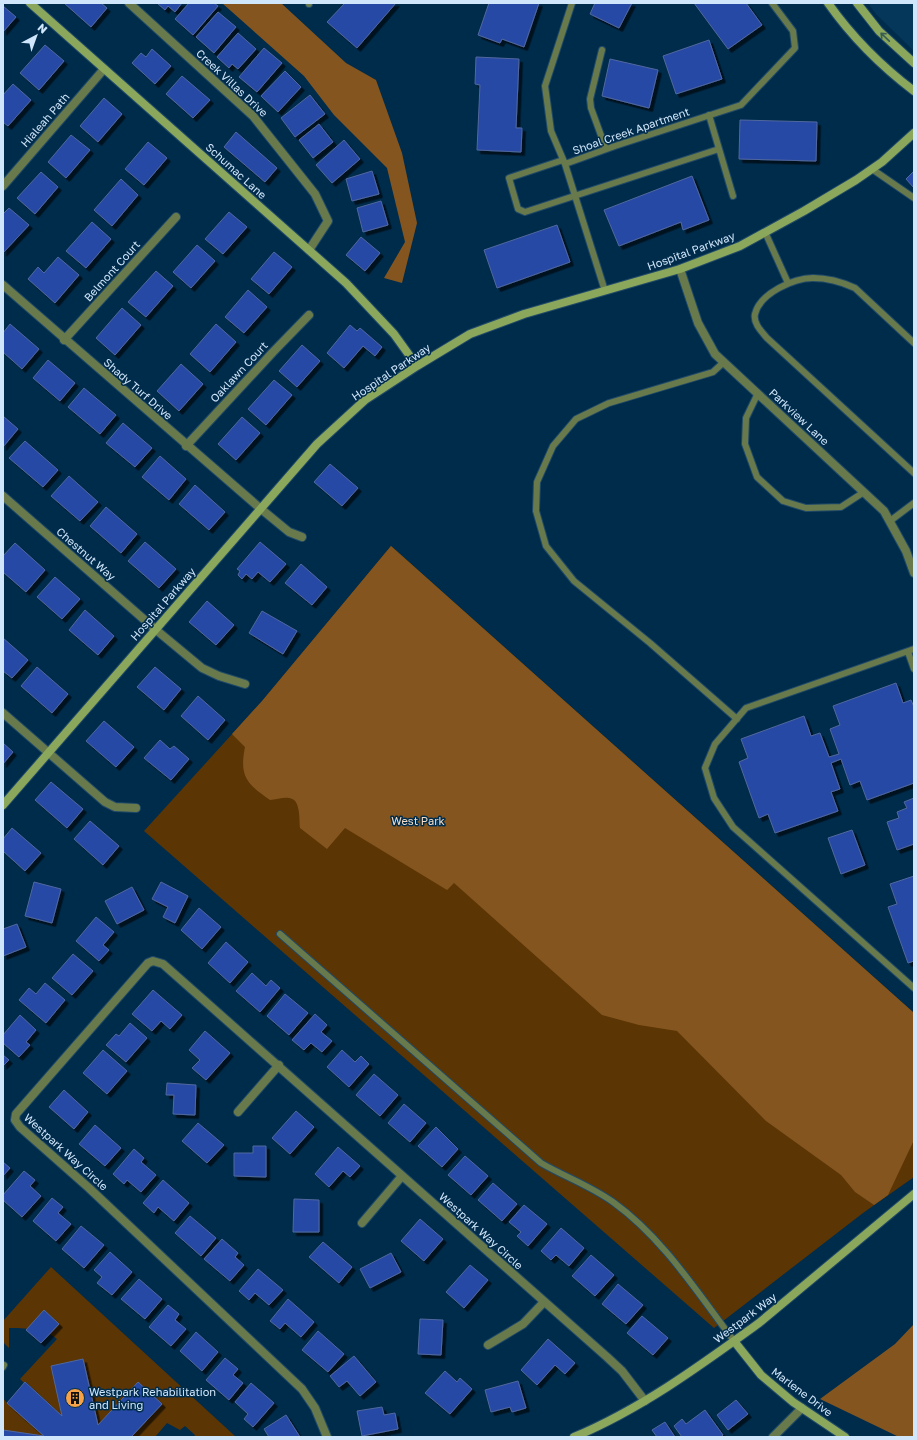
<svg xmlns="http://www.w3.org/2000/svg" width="917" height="1440" viewBox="0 0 917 1440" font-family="'Golos Text',sans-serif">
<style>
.built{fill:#04375a}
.green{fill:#5b3504}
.forest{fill:#84551e}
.building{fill:#2748a6;stroke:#51689e;filter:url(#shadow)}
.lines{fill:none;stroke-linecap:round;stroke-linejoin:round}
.lane-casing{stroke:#214a68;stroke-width:8}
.street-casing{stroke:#214a68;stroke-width:10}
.secondary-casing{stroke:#214a68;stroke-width:10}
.lane{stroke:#687a4c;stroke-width:6}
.street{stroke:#687a4c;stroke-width:8}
.secondary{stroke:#8ba75c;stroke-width:8}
.oneway{stroke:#385d52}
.labels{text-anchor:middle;stroke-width:3;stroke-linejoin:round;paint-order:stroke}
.street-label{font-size:11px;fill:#d0e6fa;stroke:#002c4c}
.park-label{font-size:11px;fill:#f3ddc8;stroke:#002c4c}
.poi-label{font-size:11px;fill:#d0e6fa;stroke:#002c4c;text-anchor:start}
</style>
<defs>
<filter id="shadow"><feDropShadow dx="3.5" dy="3.5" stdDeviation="0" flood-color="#0009"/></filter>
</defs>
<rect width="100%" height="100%" fill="#002c4c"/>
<path class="built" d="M868,3H914V51L876,14Z"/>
<path class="green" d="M391,546L914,1013V1177L863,1213L714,1328L144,831L264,699Z
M51,1267L236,1437H194L195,1435L185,1426L180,1430L167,1423L155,1437H131L162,1405L138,1382L98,1425L83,1359L51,1366L62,1416L26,1382L24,1383L20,1379L57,1339C46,1329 24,1328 9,1328V1348L3,1342V1321Z
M3,1398L6,1402L44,1436L3,1430Z"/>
<path class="forest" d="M222,3H281L346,63L376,80L402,153L417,223L402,283L384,278L405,242L387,168L334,115L304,76Z
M391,546L914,1013V1140L888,1195L874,1205L855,1192L841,1175L766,1121L677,1031L639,1025L602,1015L454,883L447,890L345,828L327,849L300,828C299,819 301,799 289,798C283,797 276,800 270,800C247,784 239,777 245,747L232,734L262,701Z
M914,1324V1437H899L820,1399L895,1344Z"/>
<path class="building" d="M64,3H101L107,8L91,27Z
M157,3H182L175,12L168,6L165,10Z
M189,3H214L218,6L193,35L175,19Z
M345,3H396L357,48L327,22Z
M489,3H539L524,47L502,39L500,43L478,35Z
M595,3H632L619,28L590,14Z
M694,3H746L762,25L728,49Z
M3,6L16,17L3,32Z
M218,12L236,27L214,53L196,37Z
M238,33L256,49L238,69L232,64L229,68L217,57Z
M709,40L722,79L676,94L663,56Z
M45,45L64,61L39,90L20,73Z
M264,48L282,63L257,92L239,77Z
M152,49L171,66L155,84L132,63L141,53L146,57Z
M476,57L519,59L516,128H522L521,152L477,150L480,85L475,84Z
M610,59L658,70L649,108L602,96Z
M285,71L301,87L278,112L261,96Z
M182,76L210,100L193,118L166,94Z
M13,84L31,100L8,126L3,122V95Z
M310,95L325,114L295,137L281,118Z
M104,98L122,114L98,142L80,126Z
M740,120L817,122L816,161L739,159Z
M319,124L333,142L313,158L299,140Z
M236,132L277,168L265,182L224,147Z
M71,135L90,150L66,178L48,162Z
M344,140L360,159L332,183L316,165Z
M148,142L167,158L144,185L125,169Z
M372,171L379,194L352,201L346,179Z
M914,171V188L906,179Z
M41,172L58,187L35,214L17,198Z
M692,176L709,220L683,230L681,222L619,246L604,210Z
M121,179L138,195L112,226L94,210Z
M381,201L388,225L363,232L357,208Z
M9,208L29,225L3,253V214Z
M229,212L247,227L223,254L205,239Z
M92,222L111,239L86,268L66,251Z
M557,225L570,262L497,288L484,250Z
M361,237L380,253L365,271L346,255Z
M197,245L215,261L191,288L173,272Z
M274,252L292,267L269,294L251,279Z
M58,257L79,275L55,303L28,279L38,267L44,273Z
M156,271L173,286L146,317L128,302Z
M248,290L267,307L244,333L225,317Z
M122,308L141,325L115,355L96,338Z
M10,324L39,349L22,369L3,352V333Z
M216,324L236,342L210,372L190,354Z
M350,325L357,331L360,328L382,347L375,356L363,346L344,368L327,353Z
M302,345L320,361L297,387L279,371Z
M48,360L75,383L60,401L33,378Z
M181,364L203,384L179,411L157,391Z
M274,380L292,395L266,425L248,409Z
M84,388L116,415L100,434L68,407Z
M3,416L18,429L3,447Z
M242,417L260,433L236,460L218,444Z
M123,423L152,448L135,467L106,443Z
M25,441L58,470L43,487L9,458Z
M160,456L186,479L169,500L142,477Z
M330,464L358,488L342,506L314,482Z
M69,476L98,502L80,521L51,496Z
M195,485L225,512L209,530L179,504Z
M106,507L137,534L121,553L90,526Z
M145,542L176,569L159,588L128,561Z
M260,542L286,564L270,582L258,572L252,579L246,574L242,579L238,575L240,571L237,569Z
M15,543L45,570L26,592L3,572V556Z
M301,564L327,587L312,605L285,583Z
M55,577L80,599L62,619L37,597Z
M207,601L234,625L216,645L189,622Z
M85,610L114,636L98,655L69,630Z
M262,611L297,631L283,654L249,633Z
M3,638L28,660L12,678L3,671Z
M37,667L68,694L52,713L21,686Z
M155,667L181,689L164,710L137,687Z
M896,683L903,703L911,700L914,707V783L867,800L860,781L850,785L841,759L831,763L840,789L831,792L838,811L775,833L768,814L759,818L739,762L748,758L741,739L804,716L811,736L820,733L829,757L839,754L830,729L840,725L833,706Z
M198,696L225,720L208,740L181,716Z
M104,721L134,747L116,767L86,741Z
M160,740L170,749L174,746L189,759L171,780L144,758Z
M3,743L13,752L3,764Z
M51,782L83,809L67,828L35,800Z
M914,798V844L897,850L887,822L899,818L897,812L907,808L904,802Z
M90,821L119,846L103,865L74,839Z
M12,828L41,853L25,871L3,851V839Z
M852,830L865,865L841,874L828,838Z
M914,876V961L908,963L888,907L897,904L890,884Z
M34,882L61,889L52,923L25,916Z
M161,882L188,896L175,923L163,917L168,907L152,899Z
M132,887L144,910L117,924L105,901Z
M199,908L221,927L202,949L181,930Z
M96,917L114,932L103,945L109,950L99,961L76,941Z
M17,924L26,947L3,956V929Z
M226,942L248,962L230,983L208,963Z
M73,954L93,971L72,995L52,978Z
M252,973L266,986L271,980L280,988L260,1012L236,991Z
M45,983L65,1000L46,1023L19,1000L29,988L36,994Z
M153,990L182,1015L170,1029L161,1021L152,1031L132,1014Z
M285,994L308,1013L289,1035L267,1016Z
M315,1014L327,1025L321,1032L332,1041L322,1052L311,1043L304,1050L292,1040Z
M20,1015L36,1030L26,1042L30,1045L19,1057L3,1043V1035Z
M130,1023L147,1038L126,1062L106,1045L116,1034L119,1036Z
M205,1031L230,1053L206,1080L192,1068L200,1060L189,1050Z
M103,1050L127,1071L107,1094L83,1073Z
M342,1050L355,1062L361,1056L369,1064L349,1087L327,1067Z
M3,1055L9,1060L3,1066Z
M374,1074L398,1095L380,1116L356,1095Z
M167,1083L196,1085L195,1115L173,1114L174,1095H166Z
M64,1090L88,1112L74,1129L49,1107Z
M404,1104L426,1123L410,1142L388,1123Z
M296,1111L314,1127L290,1154L272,1138Z
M198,1123L224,1145L207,1163L182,1141Z
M95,1125L121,1148L105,1166L79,1144Z
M436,1127L458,1149L442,1167L418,1146Z
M253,1146H266V1177L234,1176V1153H253Z
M338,1147L360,1166L350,1177L343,1171L329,1187L315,1174Z
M134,1149L144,1158L141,1162L156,1175L141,1192L127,1180L124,1184L113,1174Z
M465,1156L488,1176L471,1195L448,1175Z
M3,1162L10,1168L3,1176Z
M24,1171L35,1180L30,1186L41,1196L22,1217L3,1200V1195Z
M163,1180L189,1203L174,1221L158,1207L154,1213L143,1203Z
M493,1183L517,1204L502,1221L478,1200Z
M52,1198L63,1207L58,1213L71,1224L56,1241L33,1221Z
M294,1199L319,1200V1232H293Z
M524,1205L547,1224L528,1246L517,1236L521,1232L509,1222Z
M190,1216L216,1238L201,1256L175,1233Z
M420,1219L443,1239L424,1261L401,1241Z
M81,1226L104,1245L84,1268L62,1249Z
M561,1228L584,1248L569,1266L556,1255L551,1260L541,1251Z
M222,1239L238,1253L235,1257L244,1265L230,1281L204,1259Z
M323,1242L352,1267L339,1283L309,1257Z
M110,1252L132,1272L112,1295L97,1283L102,1277L94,1270Z
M391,1253L401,1272L370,1288L360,1269Z
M591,1255L614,1275L595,1296L572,1276Z
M470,1265L488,1280L464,1308L446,1292Z
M258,1269L283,1290L269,1305L255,1293L249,1300L239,1291Z
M139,1279L162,1299L145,1319L121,1299Z
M618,1284L643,1305L626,1324L602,1304Z
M288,1299L314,1322L301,1337L285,1323L280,1329L270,1321Z
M168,1305L179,1314L175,1320L186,1329L171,1346L149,1327Z
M44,1310L59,1324L41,1343L26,1330Z
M642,1316L668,1338L653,1355L627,1333Z
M420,1319L443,1320L441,1355L418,1354Z
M318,1331L344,1354L328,1372L302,1350Z
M196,1332L218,1352L202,1371L180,1351Z
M548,1339L575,1363L565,1374L555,1365L537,1385L521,1370Z
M354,1356L376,1382L360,1396L347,1381L339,1387L330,1376Z
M225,1358L238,1369L233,1375L243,1383L229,1400L206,1380Z
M83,1359L98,1425L138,1382L162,1404L131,1437H3V1430L44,1436L7,1403L25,1382L62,1416L51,1366Z
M445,1371L457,1382L460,1378L472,1389L450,1414L425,1393Z
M518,1381L526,1408L512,1412L510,1407L491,1412L485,1390Z
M251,1383L274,1403L253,1427L244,1419L248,1414L235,1402Z
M736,1400L748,1414L728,1430L717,1415Z
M382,1407L384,1415L395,1413L398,1429L362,1436L357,1411Z
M705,1410L723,1435L721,1437H682L674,1426L682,1419L686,1424Z
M286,1415L300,1437H269L264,1429Z
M665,1422L675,1437H657L652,1430Z"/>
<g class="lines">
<defs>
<path id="lane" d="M572,3L545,86L551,131L565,164L615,146L741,105L795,48L793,31L772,3
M309,4V3
M602,50L590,99L591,108L606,149
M709,115L733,196
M563,160L509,178L518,209L525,212L719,149
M565,164L605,291
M872,169L914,198
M765,232L788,283
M914,343L855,288C842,282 826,278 813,278C794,278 760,293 755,314C753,323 761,331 767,338L914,473
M724,362L713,372L609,403L576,419L553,446L537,482L536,511L546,546L574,581L650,643L737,719
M758,393L746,418L745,444L757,477L783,501L806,508L841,507L864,492
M890,521L914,503
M914,649L746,708L715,744L705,768L714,798L733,827L914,988
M908,652L914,669
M280,934L541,1163C565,1177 589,1185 613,1202C663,1238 697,1292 734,1341
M3,1367L4,1365"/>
<path id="street" d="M129,3L253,116L315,194L328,221L309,250
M3,186L104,69
M680,269L698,323L715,354L884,511L906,551L914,573
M3,285L261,509L289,532L302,537
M64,340L176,217
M186,446L273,352L309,315
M3,496L155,629L202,668L219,676L245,684
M3,713L105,802L115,807L136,808
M238,1112L279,1065
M362,1223L402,1176
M488,1345L523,1324L544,1302
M327,1437L315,1408L302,1389L89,1188L20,1127L15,1120L16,1114L148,963L153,961L163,964L607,1357L622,1371L645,1401
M773,1437L802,1408"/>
<path id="secondary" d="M30,3L346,283L394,334L417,366
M828,3C852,37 881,66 914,91
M857,3L879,31L914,63
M3,805L317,444L365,400L417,366L470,334L524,314L680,269L740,246L804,211L856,180L882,162L914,133
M734,1341L761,1375L793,1402L845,1437
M574,1437C641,1409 701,1365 759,1323L914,1194"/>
</defs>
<use href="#lane" class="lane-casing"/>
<use href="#street" class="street-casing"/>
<use href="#secondary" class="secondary-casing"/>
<use href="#lane" class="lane"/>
<use href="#street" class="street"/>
<use href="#secondary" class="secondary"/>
</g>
<defs><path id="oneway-shaft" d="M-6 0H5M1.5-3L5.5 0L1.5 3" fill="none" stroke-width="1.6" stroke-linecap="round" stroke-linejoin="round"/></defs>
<use class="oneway" href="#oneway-shaft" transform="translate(885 37) rotate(-136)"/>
<defs>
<symbol id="building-disc" viewBox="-11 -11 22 22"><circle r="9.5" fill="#f5a346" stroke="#002c4c"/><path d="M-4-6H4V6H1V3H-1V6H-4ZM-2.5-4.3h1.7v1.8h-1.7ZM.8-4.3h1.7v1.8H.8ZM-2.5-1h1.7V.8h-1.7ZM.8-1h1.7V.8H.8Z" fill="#111"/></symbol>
</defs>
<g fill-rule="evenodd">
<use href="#building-disc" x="64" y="1387" width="22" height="22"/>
</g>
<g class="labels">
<g class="street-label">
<text transform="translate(232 83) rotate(43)" y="4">Creek Villas Drive</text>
<text transform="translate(45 120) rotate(-49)" y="4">Hialeah Path</text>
<text transform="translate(631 131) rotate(-19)" y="4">Shoal Creek Apartment</text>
<text transform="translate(236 171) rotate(42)" y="4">Schumac Lane</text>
<text transform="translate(691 251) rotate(-20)" y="4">Hospital Parkway</text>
<text transform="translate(112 271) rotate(-48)" y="4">Belmont Court</text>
<text transform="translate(239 372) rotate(-47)" y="4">Oaklawn Court</text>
<text transform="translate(391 372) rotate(-34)" y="4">Hospital Parkway</text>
<text transform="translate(138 389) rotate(41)" y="4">Shady Turf Drive</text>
<text transform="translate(799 417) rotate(43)" y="4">Parkview Lane</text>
<text transform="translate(86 554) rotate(41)" y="4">Chestnut Way</text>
<text transform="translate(163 604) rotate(-49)" y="4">Hospital Parkway</text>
<text transform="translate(66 1152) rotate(42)" y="4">Westpark Way Circle</text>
<text transform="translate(481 1231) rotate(42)" y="4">Westpark Way Circle</text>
<text transform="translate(745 1318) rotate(-37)" y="4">Westpark Way</text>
<text transform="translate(802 1392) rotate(37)" y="4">Marlene Drive</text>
</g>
<g class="park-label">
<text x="418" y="825">West Park</text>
</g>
<g class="poi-label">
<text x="89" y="1396">Westpark Rehabilitation<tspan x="89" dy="13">and Living</tspan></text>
</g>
</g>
<rect width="917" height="1440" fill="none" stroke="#d0e6fa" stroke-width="8"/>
<g transform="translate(36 36) rotate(41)" stroke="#002c4c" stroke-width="3" paint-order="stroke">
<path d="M0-3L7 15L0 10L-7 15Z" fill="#d0e6fa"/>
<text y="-6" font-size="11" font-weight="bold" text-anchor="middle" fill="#d0e6fa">N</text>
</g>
</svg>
